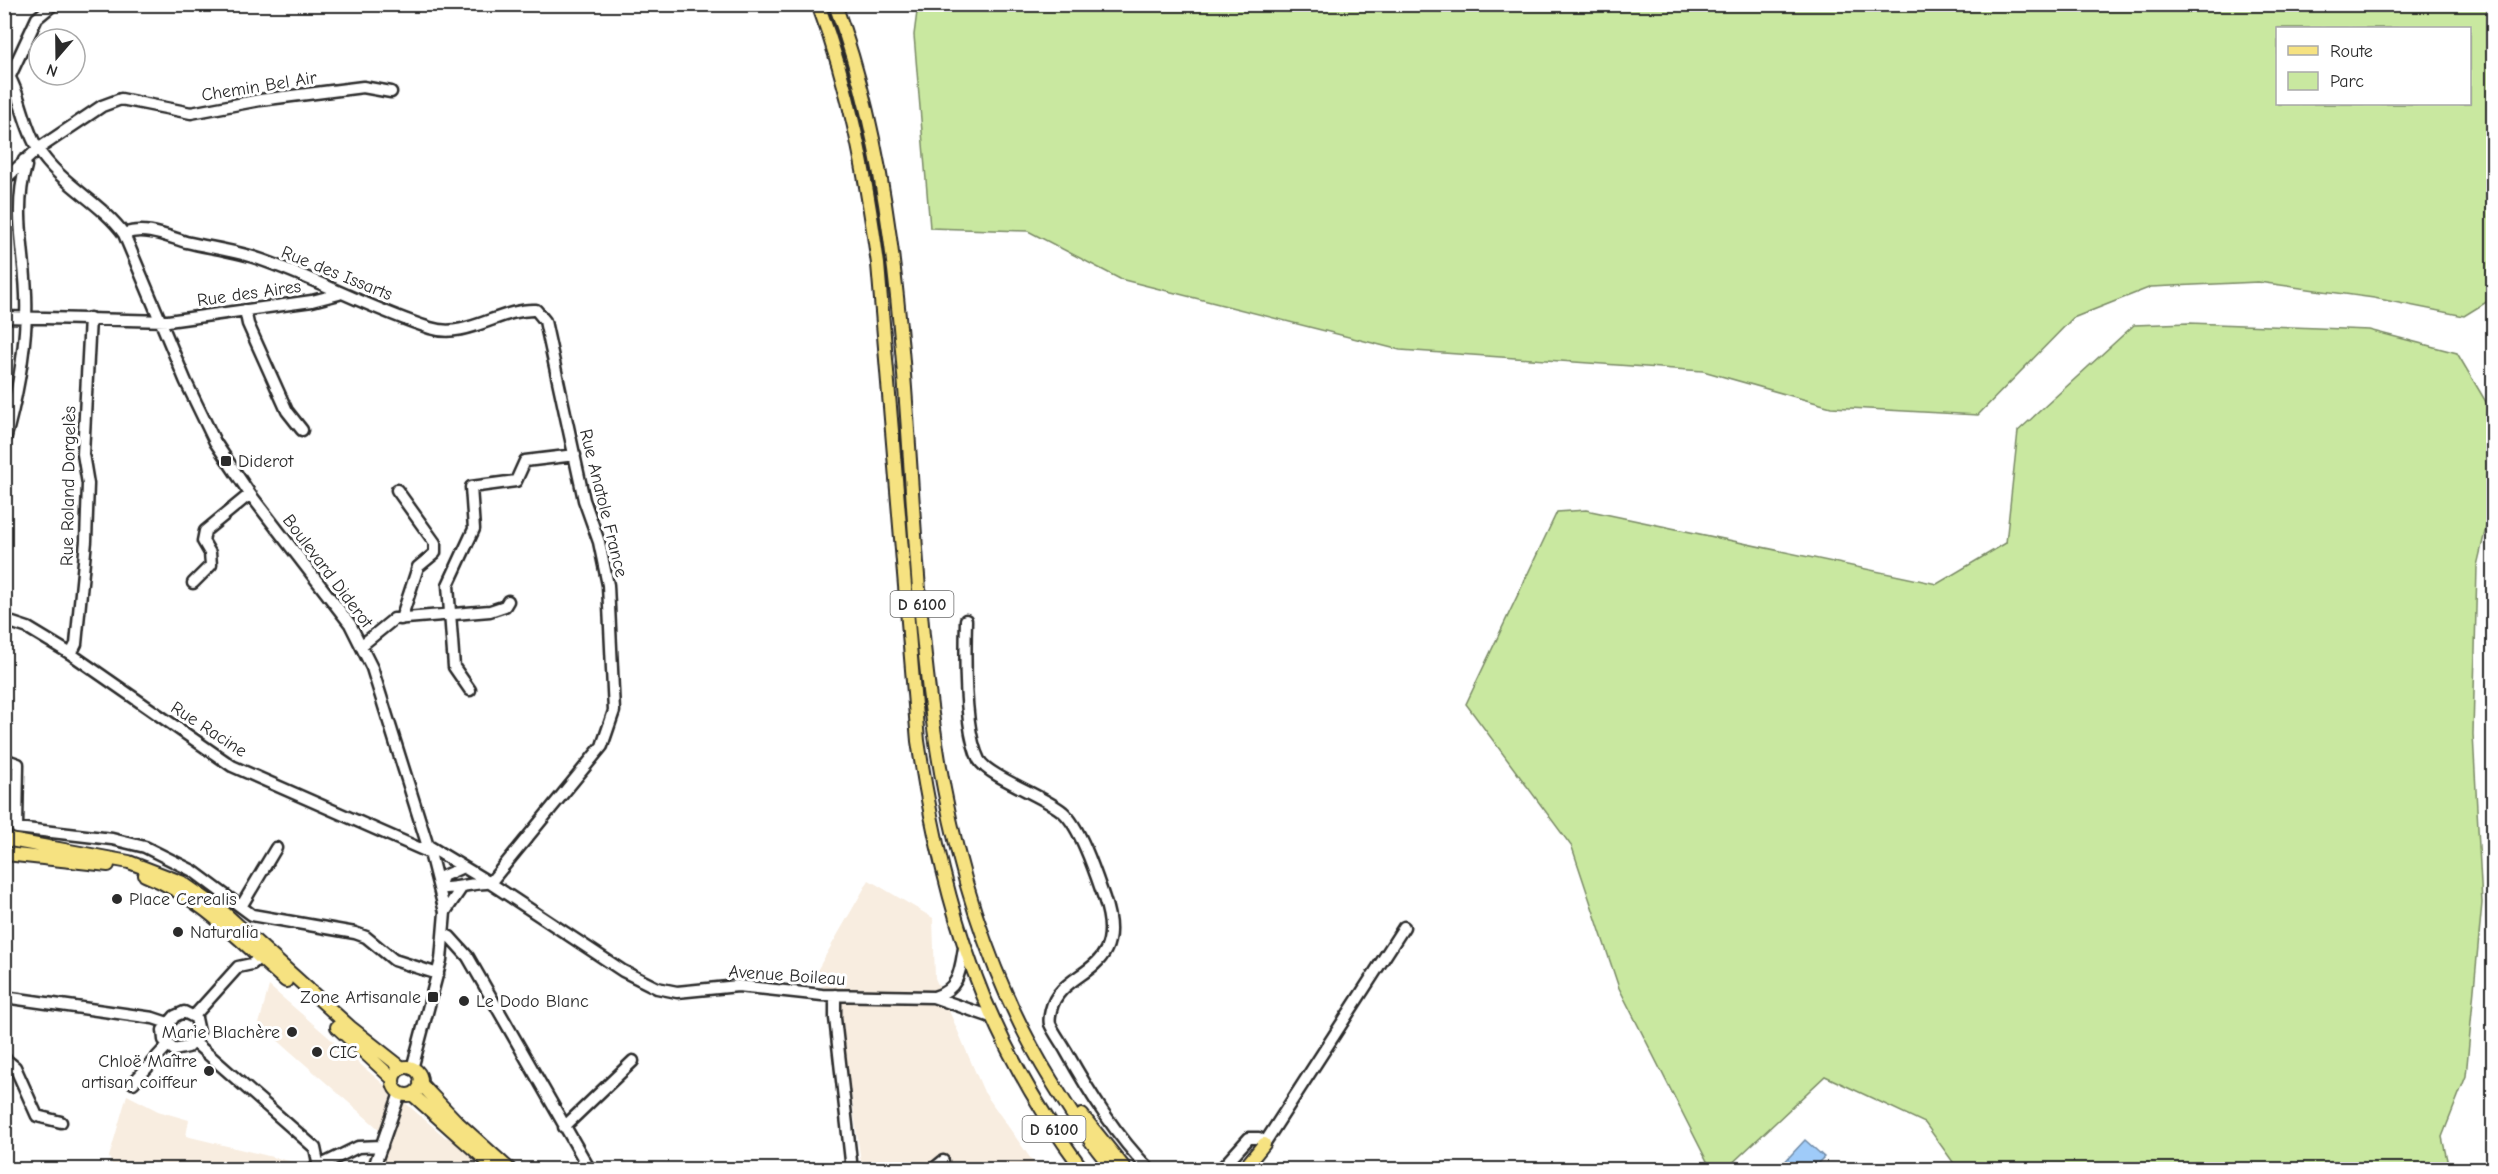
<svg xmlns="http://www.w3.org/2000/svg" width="2498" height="1174" viewBox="0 0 2498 1174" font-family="'Comic Neue',sans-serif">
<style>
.built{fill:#f8ede0}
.green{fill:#c9e8a0;stroke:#7a8a66;stroke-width:1.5;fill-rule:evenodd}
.water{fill:#9fcbf9;stroke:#718ba7;stroke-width:1.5}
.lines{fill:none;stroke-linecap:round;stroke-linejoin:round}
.minor-casing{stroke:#2b2b2b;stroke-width:15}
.major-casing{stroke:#2b2b2b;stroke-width:16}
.minor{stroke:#fff;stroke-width:10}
.major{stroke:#f6e281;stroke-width:12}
.poi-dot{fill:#2b2b2b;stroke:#fff;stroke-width:2}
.labels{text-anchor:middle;stroke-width:6;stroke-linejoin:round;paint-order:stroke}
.shield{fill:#fff;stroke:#6b6b6b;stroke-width:1.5}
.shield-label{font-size:16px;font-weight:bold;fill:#2b2b2b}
.street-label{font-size:18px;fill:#2b2b2b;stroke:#fff}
.poi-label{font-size:18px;fill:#2b2b2b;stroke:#fff;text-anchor:start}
</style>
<rect width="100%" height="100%" fill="#fff"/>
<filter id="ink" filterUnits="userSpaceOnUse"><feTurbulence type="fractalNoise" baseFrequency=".0167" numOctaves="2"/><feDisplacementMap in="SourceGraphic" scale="12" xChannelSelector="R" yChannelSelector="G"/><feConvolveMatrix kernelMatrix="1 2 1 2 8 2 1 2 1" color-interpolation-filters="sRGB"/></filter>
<g filter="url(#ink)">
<path class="built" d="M869,880L933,918L935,978L984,1092L1038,1169H862L840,1017L815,974Z
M269,986L445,1137L459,1141L491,1169H364L380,1130L259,1024Z
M127,1095L158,1111L189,1120L186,1136L305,1165L307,1169H114L109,1157Z"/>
<path class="green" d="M918,4L2493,5V298L2464,316L2374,298L2258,282L2151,287L2073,318L1978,415L1831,407L1703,371L1400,350L1120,279L1028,231L930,228L914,35ZM2278,28H2470V104H2278Z
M2189,323L2369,330L2457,353L2492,412L2494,493L2477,566L2473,734L2482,903L2466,1076L2442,1137L2449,1169H1958L1925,1123L1825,1076L1726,1169H1711L1619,988L1572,847L1466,704L1557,512L1586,510L1937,584L2006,543L2018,431L2134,325Z"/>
<path class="water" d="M1805,1140L1824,1157L1812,1169H1778Z"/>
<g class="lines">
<defs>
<path id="minor" d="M4,68C21,92 23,126 38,149C60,184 101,202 124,234L186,382L215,442L250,494L350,624L372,668L430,853L445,912L441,960L412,1069
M10,76L37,18L54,4
M4,180L38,149L102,106L121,99L191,113L260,100L363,87L391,92
M124,234C145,226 166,236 186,242C211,248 238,251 262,260C319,280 373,310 430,328C467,340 500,308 536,310L545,321L584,500L599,542L608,585L614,711L602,746L490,883
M245,310L248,324L287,411L302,430
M4,317L168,321L312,301L339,294
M4,443C16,402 24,359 26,316C29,265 11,216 26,166L24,160
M397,490L435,543V553L418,567L401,619
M193,583L211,565L210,553L203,541L205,531L250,494
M4,620L28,628L71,654L232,766L430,853
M966,620C965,654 964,731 979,760C989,777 1044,796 1063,812C1081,828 1096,875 1104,898C1131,977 1061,966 1051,1010C1050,1014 1049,1020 1050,1024C1054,1033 1061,1042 1066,1051C1089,1092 1116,1136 1150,1170
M362,645L394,619L490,611L505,606L508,601
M71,654L76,644L86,541L88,484L83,454L90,318
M470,690L454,667L448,585L474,529L471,487L516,481L525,461L575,455
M4,759L18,764L17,828L112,839L145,847L193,871L252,915L355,933L366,937L394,960L438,974
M427,845L490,883L623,971L657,988L677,992L738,986L822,995L933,997L991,1017
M439,888C456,889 470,883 487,883
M439,888L443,876L461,868
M242,905L276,848
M445,912L462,887
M444,934L450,937L468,957L590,1170
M835,995V1018L852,1170
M4,997L153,1018L168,1023
M934,997C959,989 960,972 964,948
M184,1012L196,1018L199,1032L188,1047L174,1050L164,1040L163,1030L175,1016Z
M194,1016L238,967L252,964L259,958
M193,1041L315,1148L319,1167
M4,1058L15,1067L37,1116L61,1122
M133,1083L167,1046
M564,1127L633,1061
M313,1169L358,1147L382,1146
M373,1170L400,1093
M932,1170L943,1161
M1220,1170L1249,1138H1259L1264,1144L1404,927"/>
<path id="major" d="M818,4C850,89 866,176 878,264L918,741C943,905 981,1034 1083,1170
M835,4C962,350 852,756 1051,1080C1070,1111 1089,1142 1114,1170
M5,839L129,862L181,882L220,909L350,1027L402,1068
M6,854L108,865
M145,875C201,897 241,942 286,981
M337,1027L393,1079
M393 1081a14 14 0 1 1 28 0a14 14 0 1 1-28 0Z
M420,1083L458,1123L510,1170
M412,1094L497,1170
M1082,1115L1126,1170
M1243,1170L1264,1144"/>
</defs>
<use href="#minor" class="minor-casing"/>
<use href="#major" class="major-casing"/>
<use href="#minor" class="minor"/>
<use href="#major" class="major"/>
</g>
</g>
<g class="poi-dot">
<rect x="220" y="455" width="12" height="12" rx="3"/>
<circle cx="117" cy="899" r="6"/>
<circle cx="178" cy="932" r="6"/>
<rect x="427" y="991" width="12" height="12" rx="3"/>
<circle cx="464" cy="1001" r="6"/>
<circle cx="292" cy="1032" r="6"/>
<circle cx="317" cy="1052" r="6"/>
<circle cx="209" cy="1071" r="6"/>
</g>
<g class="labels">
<g class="shield">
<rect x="890.5" y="591" width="63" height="26" rx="4.5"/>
<rect x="1022.5" y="1116" width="63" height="26" rx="4.5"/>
</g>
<g class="shield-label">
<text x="922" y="610">D 6100</text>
<text x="1054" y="1135">D 6100</text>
</g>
<g class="street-label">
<text transform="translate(259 86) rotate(-9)" y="6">Chemin Bel Air</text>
<text transform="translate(337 273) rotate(22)" y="6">Rue des Issarts</text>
<text transform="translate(249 293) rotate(-8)" y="6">Rue des Aires</text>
<text transform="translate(68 486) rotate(-89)" y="6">Rue Roland Dorgelès</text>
<text transform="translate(604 503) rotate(76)" y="6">Rue Anatole France</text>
<text transform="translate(328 571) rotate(53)" y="6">Boulevard Diderot</text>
<text transform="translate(209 729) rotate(33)" y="6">Rue Racine</text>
<text transform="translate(787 975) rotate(4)" y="6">Avenue Boileau</text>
</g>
<g class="poi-label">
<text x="238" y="467">Diderot</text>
<text x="129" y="905">Place Cerealis</text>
<text x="190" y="938">Naturalia</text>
<text x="421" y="1003" text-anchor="end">Zone Artisanale</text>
<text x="476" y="1007">Le Dodo Blanc</text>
<text x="280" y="1038" text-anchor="end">Marie Blachère</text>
<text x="329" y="1058">CIC</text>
<text x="197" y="1067" text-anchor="end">Chloë Maître<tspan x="197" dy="21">artisan coiffeur</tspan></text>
</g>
</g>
<rect width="2498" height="1174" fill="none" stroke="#fff" stroke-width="24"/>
<rect x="12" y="12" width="2474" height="1150" fill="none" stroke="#2b2b2b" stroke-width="2" filter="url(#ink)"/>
<rect x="2276" y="27" width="195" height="78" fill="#ffffff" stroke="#aaaaaa" stroke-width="1.5"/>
<rect x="2288" y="46" width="30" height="9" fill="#f6e281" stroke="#aaaaaa" stroke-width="1.5"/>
<text x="2330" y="57" font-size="18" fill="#2b2b2b">Route</text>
<rect x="2288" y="72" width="30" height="18" fill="#c9e8a0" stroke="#aaaaaa" stroke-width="1.5"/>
<text x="2330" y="87" font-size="18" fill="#2b2b2b">Parc</text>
<g transform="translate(57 57) rotate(200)"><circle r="28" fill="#ffffff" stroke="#aaaaaa" stroke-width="1.5"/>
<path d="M0-4.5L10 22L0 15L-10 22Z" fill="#2b2b2b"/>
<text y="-9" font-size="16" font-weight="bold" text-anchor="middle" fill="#2b2b2b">N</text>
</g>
</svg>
